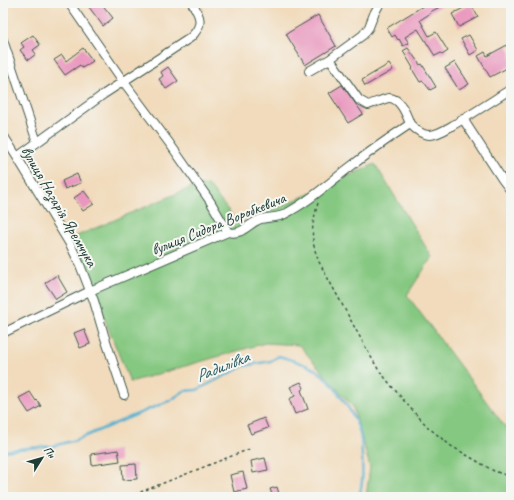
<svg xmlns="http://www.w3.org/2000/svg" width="514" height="500" viewBox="0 0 514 500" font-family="Caveat,sans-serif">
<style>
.green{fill:#85c881;stroke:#52825a}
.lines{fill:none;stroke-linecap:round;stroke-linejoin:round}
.stream{stroke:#52afd0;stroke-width:2.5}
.building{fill:#e997be}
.minor-casing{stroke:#3e5548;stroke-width:10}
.path{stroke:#3e5548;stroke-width:1.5;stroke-dasharray:3 3;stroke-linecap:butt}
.minor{stroke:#fff;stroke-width:8}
.labels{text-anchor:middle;stroke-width:4;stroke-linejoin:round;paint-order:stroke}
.street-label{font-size:16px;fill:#1f3d34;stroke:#f6f6f2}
.water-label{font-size:17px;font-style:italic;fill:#2e5f63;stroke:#f6f6f2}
</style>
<rect width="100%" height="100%" fill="#f6f6f2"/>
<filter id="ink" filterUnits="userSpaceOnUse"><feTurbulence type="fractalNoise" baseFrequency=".025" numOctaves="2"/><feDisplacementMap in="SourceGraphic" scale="8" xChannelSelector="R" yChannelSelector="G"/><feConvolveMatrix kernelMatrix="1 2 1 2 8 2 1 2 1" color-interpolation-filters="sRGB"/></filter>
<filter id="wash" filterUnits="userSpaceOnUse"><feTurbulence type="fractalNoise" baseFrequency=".012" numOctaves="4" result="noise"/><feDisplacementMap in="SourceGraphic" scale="16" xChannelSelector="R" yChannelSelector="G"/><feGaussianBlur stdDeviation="0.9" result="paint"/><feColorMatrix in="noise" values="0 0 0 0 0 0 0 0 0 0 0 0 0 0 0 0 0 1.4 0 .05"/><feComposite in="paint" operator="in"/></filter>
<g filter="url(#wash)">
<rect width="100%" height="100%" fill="#f1dbbc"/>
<path class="green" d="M375,164L432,257L407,295L503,424L511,431V497H366L370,467L353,407L299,345L265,343L130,382L72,238L190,188L208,185L240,225Z"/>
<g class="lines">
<path class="stream" d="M3,451L28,448L53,446L76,440L171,400L184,391L197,390L244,366L271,361L279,356C291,360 305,363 316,370C333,381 359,419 361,439C362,452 363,468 362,482C361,487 360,492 360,497"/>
</g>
<g id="blocks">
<path class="building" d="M86,3H101L113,18L103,26Z
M428,3H448L430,12L431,13L420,20L429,36L436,32L448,51L442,55L441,53L435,56L418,29L405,37L409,43L403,46L399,39L398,40L395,35L392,37L387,28Z
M471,4L478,17L459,27L452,14Z
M318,15L336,46L305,65L286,34Z
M33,35L40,45L33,50L36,54L28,60L20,50L24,47L21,43Z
M469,35L478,50L470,55L461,39Z
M507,45L511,52V66L490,77L478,56L485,52L487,56Z
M83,48L93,61L82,68L80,65L65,75L54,60L62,55L66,61Z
M408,48L420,65L422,64L436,87L430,90L423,81L420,82L412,69L413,68L403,51Z
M455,62L469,84L459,90L445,68Z
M389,64L393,70L365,86L362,80Z
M168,67L178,81L166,89L159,79L163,76L161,72Z
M342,85L363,114L348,123L329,93Z
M77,174L81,183L65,189L62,181Z
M84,191L94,204L83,211L74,198Z
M57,275L67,292L56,299L45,283Z
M84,329L90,344L80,348L74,333Z
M301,382L304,388L301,390L308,409L295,414L289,399L295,396L290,387Z
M30,392L36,401L37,400L41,406L29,413L19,398Z
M264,418L268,428L251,434L247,425Z
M118,450L120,461L92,465L91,454Z
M265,458L268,470L253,473L251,461Z
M136,464L137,479L123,480L122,465Z
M243,472L247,489L234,492L230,475Z
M277,487L280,497H273L270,489Z"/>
</g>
</g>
<g filter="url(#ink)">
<use href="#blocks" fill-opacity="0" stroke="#3e5548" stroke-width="1"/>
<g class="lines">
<defs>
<path id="minor" d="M69,3L123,81L170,144L210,201L228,232
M3,40L37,142
M330,59L359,100L368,105C372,104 386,98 389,98C401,98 407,116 410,124
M309,71L330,59L363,35L369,27L374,14L380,3
M463,119L502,179L511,191
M3,135L17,157L71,246L80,265L94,301L104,335L124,395
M17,157L104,94L190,38C204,25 201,17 192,3
M3,333L90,291L228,232C243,236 248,223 261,219C269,217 278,218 285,214C309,202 329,183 350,167C369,152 389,138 410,124C415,129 422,135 429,135C438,135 448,128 455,124C474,113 492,101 511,89"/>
</defs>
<use href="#minor" class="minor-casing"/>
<path class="path" d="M318,203C311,227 310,239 319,262L367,350L378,369L394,389L412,410L429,428L451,446L494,471L511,477
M134,495L139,497
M117,497L133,495L252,448"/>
<use href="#minor" class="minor"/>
</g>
</g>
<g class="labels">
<g class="street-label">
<text transform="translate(60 206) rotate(60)" y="6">вулиця Назарія Яремчука</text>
<text transform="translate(218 223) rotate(-22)" y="6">вулиця Сидора Воробкевича</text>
</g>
<g class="water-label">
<text transform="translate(222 366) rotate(-22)" y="6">Радилівка</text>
</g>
</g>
<rect width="514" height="500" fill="none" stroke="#f6f6f2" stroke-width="16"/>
<g transform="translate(42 458) rotate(53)" stroke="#f6f6f2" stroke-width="3" paint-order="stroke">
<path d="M0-3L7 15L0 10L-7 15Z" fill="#1f3d34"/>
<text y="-6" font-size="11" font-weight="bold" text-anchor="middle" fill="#1f3d34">Пн</text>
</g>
</svg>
